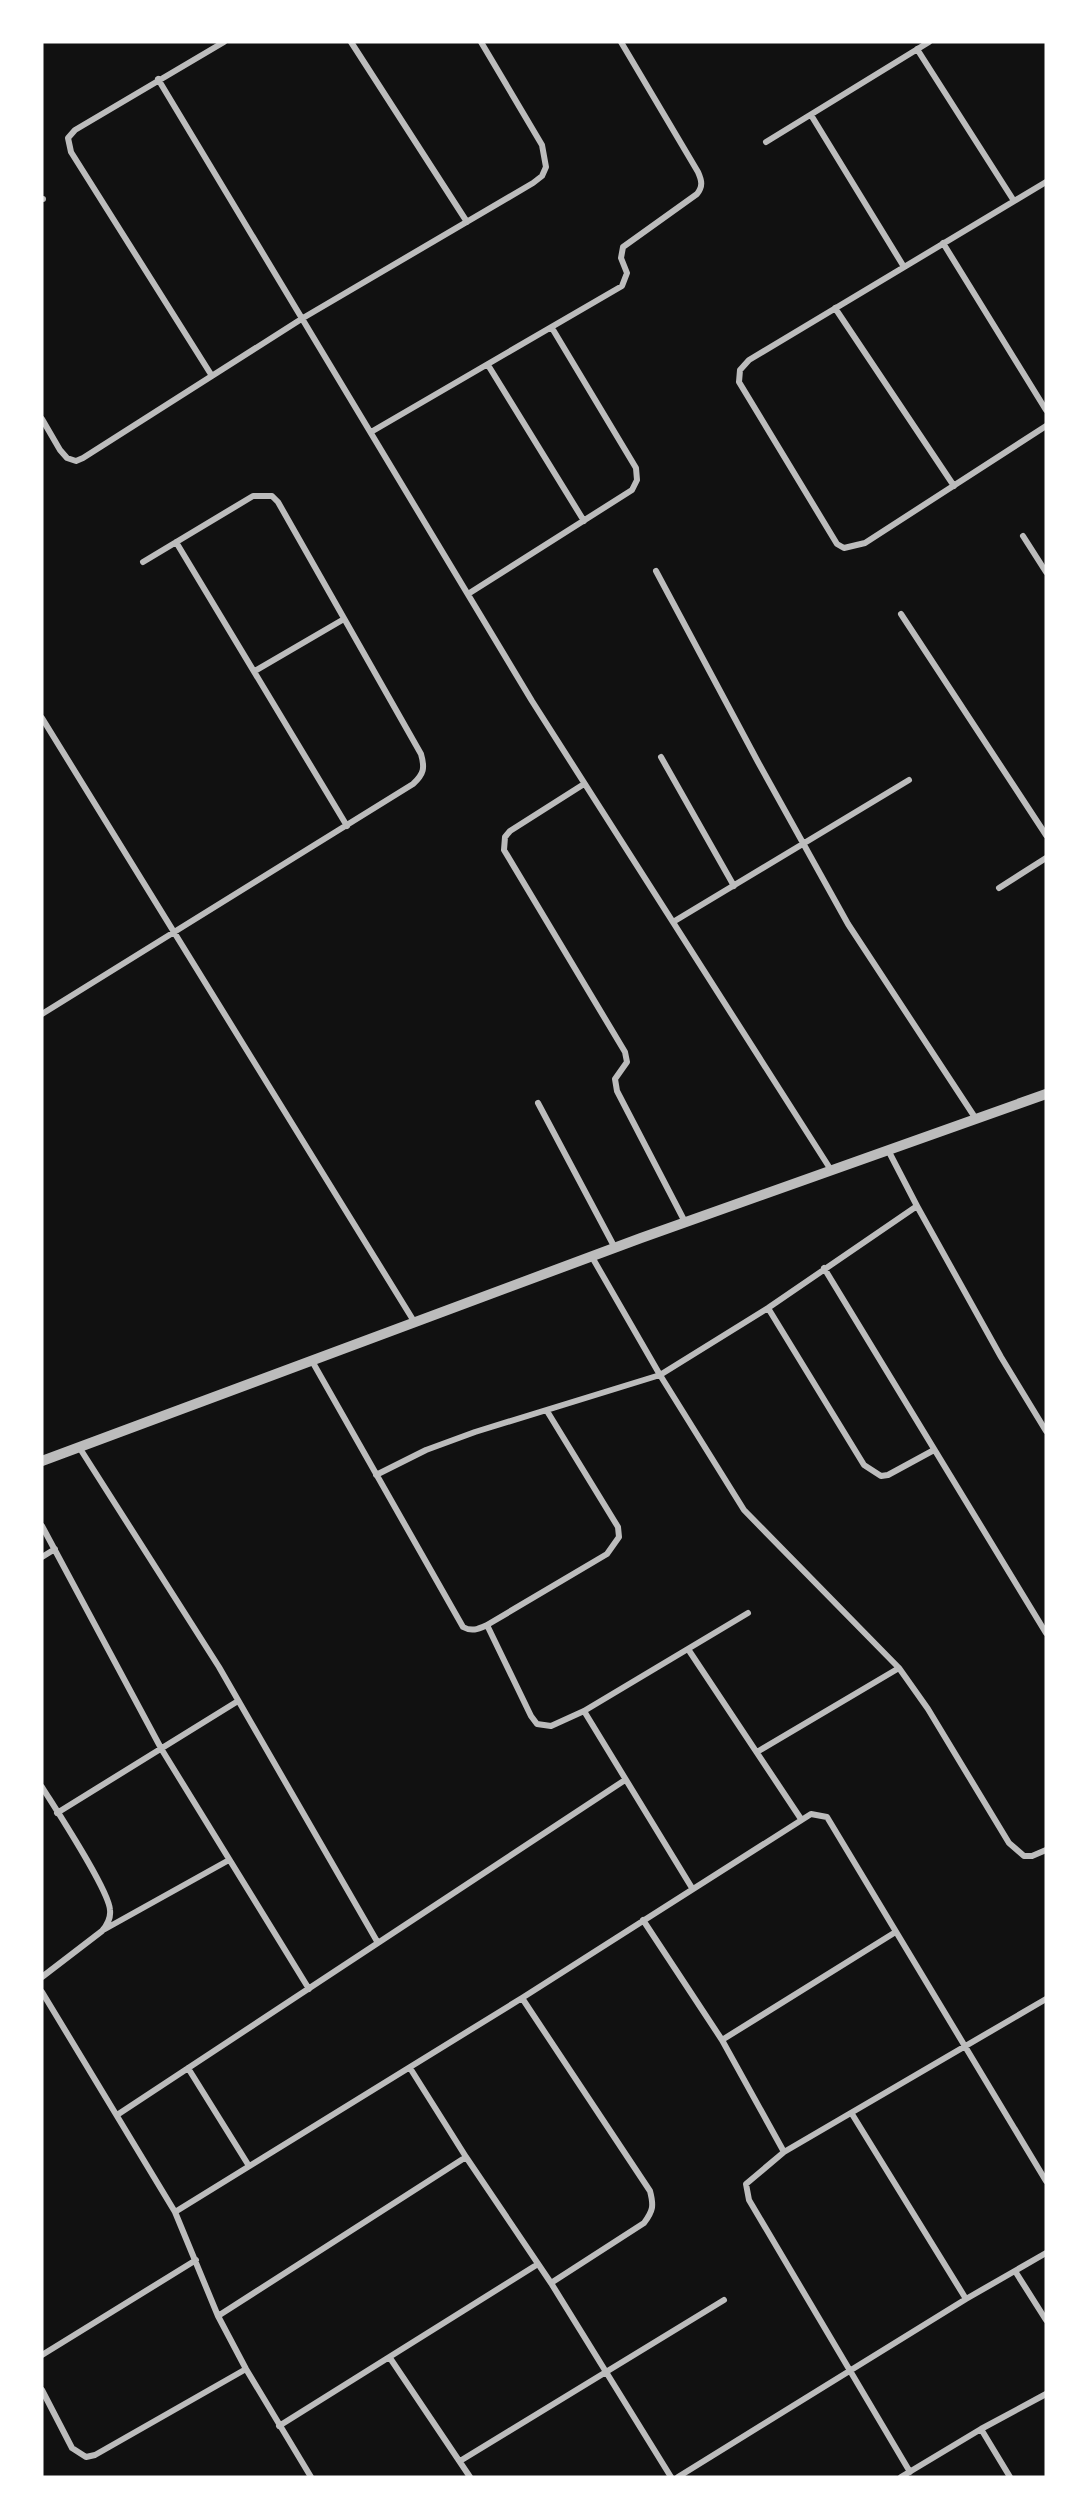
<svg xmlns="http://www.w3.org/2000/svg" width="1088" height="2519" viewBox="0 0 1088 2519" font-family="'PT Sans Narrow',sans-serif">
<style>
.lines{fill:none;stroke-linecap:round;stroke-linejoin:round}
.minor{stroke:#bcbcbc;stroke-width:6}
.tertiary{stroke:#bcbcbc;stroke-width:10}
</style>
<rect width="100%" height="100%" fill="#111"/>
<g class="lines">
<path class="minor" d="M351,42L467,222
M917,49L1014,201
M158,79L532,701L831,1170
M811,115L904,267
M766,142L929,42
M1046,182L749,360L740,370L739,382L837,544L844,548L865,543L1046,426
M42,199H43
M943,243L1046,410
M835,308L954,486
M488,365L584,521
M212,376L71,152L68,138L75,130L224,42
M42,419L60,450L67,458L76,461L83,458L303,318L533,183L542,176L546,167L542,145L481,42
M371,432L622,286L627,273L621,258L623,247L697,194C703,186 702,181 698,172L621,42
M1023,536L1046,572
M176,542L347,826
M656,571L758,762L848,924L976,1119
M468,594L632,490L637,480L636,468L552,328
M901,614L1046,835
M255,671L344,619
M42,718L415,1323
M661,757L734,886
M584,784L510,831L505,837L504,850L625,1052L627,1062L615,1079L617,1091L685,1222
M999,888L1046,858
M673,922L909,780
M42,1014L413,784C424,774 425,768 421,754L278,502L272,496H253L143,562
M538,1103L615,1248
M917,1206L1001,1357L1046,1431
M592,1257L660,1375L744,1510L899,1668L928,1709L1009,1843L1024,1856H1032L1046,1850
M824,1268L1046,1633
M768,1308L864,1465L881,1476L888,1475L934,1450
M312,1361L463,1627C472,1632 478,1629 487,1625L607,1554L619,1537L618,1527L547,1411
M79,1447L219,1667L378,1943
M376,1475L426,1450L475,1432L660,1375L768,1308L917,1206L888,1150
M42,1526L162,1750L309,1989
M42,1557L55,1549
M487,1625L531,1716L537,1724L551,1726L584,1711L748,1613
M688,1649L801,1819
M584,1711L692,1888
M757,1752L899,1668
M42,1787C55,1808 109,1890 110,1910C111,1919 107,1925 102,1931L42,1977
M57,1813L238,1701
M643,1920L722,2040L784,2152
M105,1929L229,1860
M42,1992L175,2212L218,2316L246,2369L311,2477
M522,1998L650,2191C654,2206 653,2211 644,2223L551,2283
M722,2040L894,1933
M188,2068L249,2166
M410,2068L466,2157L551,2283L671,2477
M852,2114L966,2299
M117,2115L625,1780
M175,2212L522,1998L811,1814L827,1817L1046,2181
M1015,2271L1046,2320
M218,2316L466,2157
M42,2355L196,2260
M390,2358L470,2477
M42,2390L72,2448L86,2457L95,2455L246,2369
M279,2426L538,2264
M981,2429L1010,2477
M460,2461L724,2300
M910,2472L749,2200L746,2184L784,2152L1046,1999
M678,2477L966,2299L1046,2253
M901,2477L981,2429L1046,2394"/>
<path class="tertiary" d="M42,1461L641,1238L1046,1094"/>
</g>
<rect width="1088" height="2519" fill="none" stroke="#ffffff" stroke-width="87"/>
</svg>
